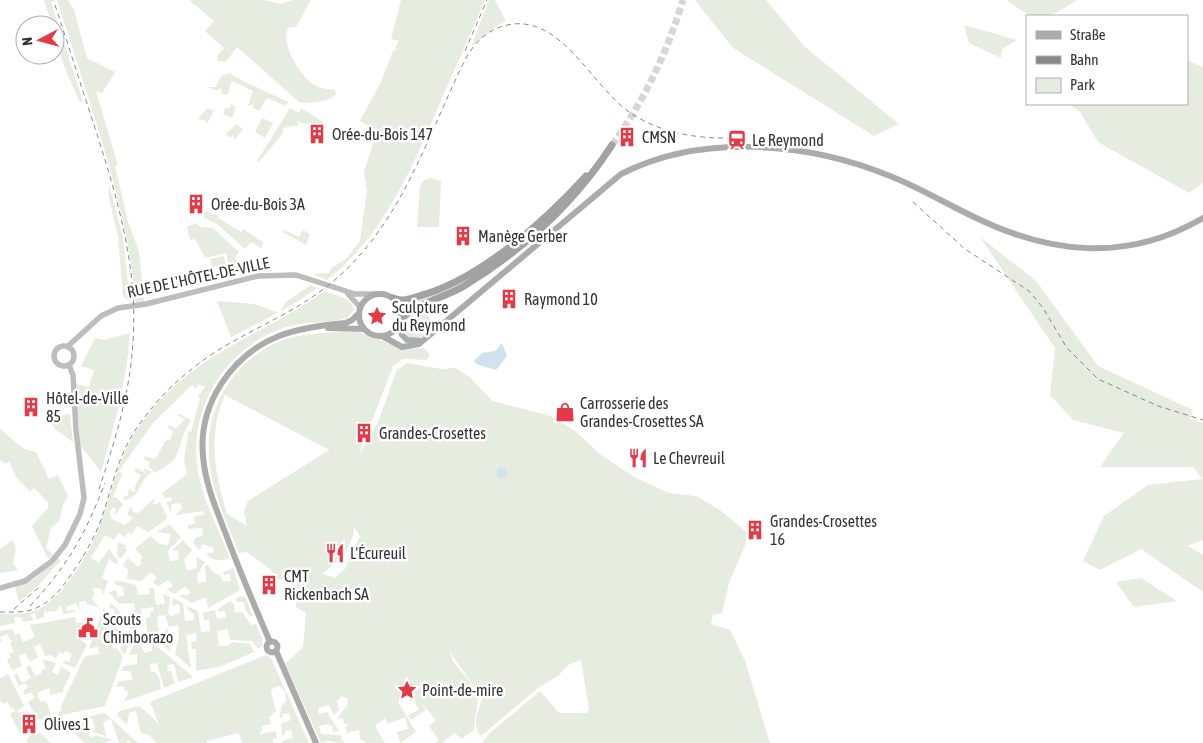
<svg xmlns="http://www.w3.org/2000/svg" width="1203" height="743" viewBox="0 0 1203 743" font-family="'Asap Condensed',sans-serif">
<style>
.green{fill:#e6ecdf;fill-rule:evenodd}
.water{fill:#cfe2ee}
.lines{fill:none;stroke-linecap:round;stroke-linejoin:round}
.trunk-tunnel{stroke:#d6d6d6;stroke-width:7;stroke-dasharray:7 3.5;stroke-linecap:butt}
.secondary{stroke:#bdbdbd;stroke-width:5.5}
.primary{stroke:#ababab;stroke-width:6}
.trunk{stroke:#a2a2a2;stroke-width:7}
.rail{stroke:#888;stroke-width:1;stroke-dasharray:5 4;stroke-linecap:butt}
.labels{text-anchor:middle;stroke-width:5;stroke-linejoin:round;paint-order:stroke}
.poi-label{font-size:16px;fill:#333;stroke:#fff;text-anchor:start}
.street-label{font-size:16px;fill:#333;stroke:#fff}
</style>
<rect width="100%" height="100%" fill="#fff"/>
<path class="green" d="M44,0H68L74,10L87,58L115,72L102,93L96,91L118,165L115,166L128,222L139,251L144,302L137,303L135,299C127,204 93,115 65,24L57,0L51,2L83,102H80C70,79 55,51 55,25H52Z
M189,0H263L281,4L293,0H311L296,27L288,28C280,45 301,77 316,86C321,89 330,89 335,90L336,94C330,102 309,104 299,102L237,47L226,62L218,61L217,56L224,48L205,31L214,21Z
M401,0H485C471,33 456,66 442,98C413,166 385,234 327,280L313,274L329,273L332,267L346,259L360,241L367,190L364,172L377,131L360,121L381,82L393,51H395L398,41L391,39Z
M489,0H495L506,21L492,29L471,47Z
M695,0H766L805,47L899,124L874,136L733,48Z
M1007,0H1077C1045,21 1038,24 1007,0Z
M964,25L1017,40L1002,49L1001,58L969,43Z
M1187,60L1203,67V183L1189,193L1098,142L1080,112L1068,104H1187Z
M230,73L235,77L288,102L286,106L267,98L259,111L253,108V104L250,106L248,105L253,91L232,81L227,95L221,93L222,89L220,88L218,91L208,87H216L221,76Z
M231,104L236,107L232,118L223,114L225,108L229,109Z
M207,108L214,111L207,124L206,121L198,119Z
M290,108L299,113L301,108L328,125L301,123L299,121L297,122L299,125L283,128V133L259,162L257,161Z
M262,118L273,123L265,138L255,132Z
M236,124L243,129L235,140L233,135L231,138L226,134Z
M431,178L441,181L439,227H417L420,187L424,180Z
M109,184L123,238L130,302L123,296L118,237L109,198Z
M206,211L219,216L218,218L242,232L243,229L263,242L261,248L251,242L245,249L217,224L204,218L203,213Z
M196,223L201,227L213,228L239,252L235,257L239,266L229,269L226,253L205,258L195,239L190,240L187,227Z
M284,230L299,237L303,230L310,234L306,245L283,232Z
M980,237L1036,281L1098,366L1193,410L1190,419L1203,423V540L1188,546L1203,555V592L1141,549L1100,570L1083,561L1104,516L1148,485L1202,479L1193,467H1100L1124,433L1073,420L1050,395L1055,348Z
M224,256L226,264L212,267L210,259Z
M471,277L450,291L403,312L400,303L440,292Z
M311,285L317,288C291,307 261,322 231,337L217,301L255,304L279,313L286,302Z
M325,291C335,295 352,298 354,310L347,318C326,324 301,321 280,329C225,350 190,406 197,465C201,497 218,528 230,558C222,562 209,561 206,553H213L214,548L202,544L201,549H199L193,543L196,537L203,536L202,528L188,529V525L195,524L194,516L204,515L203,511L175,515L182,509L181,503L171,504L172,514L166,502L172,501L171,497L165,498L162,493L187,474L184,459L188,434V431L191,432L200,398L198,396L205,387L198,384L196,389L192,385L153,423L119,471L122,474L113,497H116L123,504L116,514L114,513L116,509L113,507L109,514L111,515L110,518L125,525L133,518L127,514L130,508L132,507L133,512L138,513L155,498L153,503L155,505L160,502L167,517L166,520L148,532L137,526L132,534L128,532L125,537L118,533L114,540L105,535L91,558L99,563L109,549L118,561L117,565L109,559L102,578L108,581L104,594L102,593L103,590L95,587L92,591L95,592L92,599L99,607L87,604L86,601L79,602L80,611L76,603L66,607L67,611L75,610L76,612L63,614L61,605L56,611L46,612L44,609V618L36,619L35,613L30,615L34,620L23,622L21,617H14L15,623L0,626V614C11,614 23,615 34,611C45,608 53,599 61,591C79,570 93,545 102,519C113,489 118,458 136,431C186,355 257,339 325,291Z
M433,306L426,312L432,322L436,324L439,321C431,334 422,339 408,339L402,327C406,313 421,310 433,306Z
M339,332H359L402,349L424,348L430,355L427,360L403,359L393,366L358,457L378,422L397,370L407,363L441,369L455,368L470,377L492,401L551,416L574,430L601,455L636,478L669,493L696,496L720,510L746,532V543L729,583L722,613L713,615L711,624L730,630L745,661L770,743H482L490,733L540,691L559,713H586L589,710L581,660L568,665L558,676L538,688L481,736C471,726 479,709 482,698L450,652C451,666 473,679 477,694C479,704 474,719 474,730L461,739L455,733L442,743H435L439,740L429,726L436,720L419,700L426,710L411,720L408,715L419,710L414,701H409L410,697L416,696L411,690L398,702L416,732L400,743L397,732L408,729L405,717L388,724L385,718L375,726L385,743H367L360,739L359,730L349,732L348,735L345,727H348L347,723L344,724L343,718L339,719V716L348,704L347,698L340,696V699L337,700L339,710L334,715L329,705L318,708L319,714L327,712L339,731L333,732L332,726H329L328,724L319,726L321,734L340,735L344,743L328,741L321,743L285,664L303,647L306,613L296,607L297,583L276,578L271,570L247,552L239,553C228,525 214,497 210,466C202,412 232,358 286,339C303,334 321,333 339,332ZM225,395L329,450L248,501L244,512L247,526L227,514C215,474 207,435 225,395ZM354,527L360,536L345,569L335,578L323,574C338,559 353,549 354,527Z
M130,333C127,381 114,426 101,472L80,445L76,384L89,387L94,370L81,366L95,338L104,340Z
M178,413L191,420C174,446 187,459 153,473V470L148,467L150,462L144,459L145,456L153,459L157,457L165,441L171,439L173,431L168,428L169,425L176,429L185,419L177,415Z
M70,414L73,442L56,430L47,418Z
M0,429L24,449L36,452L49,479L58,475L68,496L63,504L60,520L51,528L46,548L53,555L48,559L32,526L48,508V502L34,488L30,492L16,477L9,461L6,464L0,460Z
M136,468L143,472L145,468L152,472C140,479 140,498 125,500L123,499L125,495L127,497L129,489L134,492L136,490L134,488L141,475L134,471Z
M169,524L181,537L168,551L170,561L179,560L178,551L172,550L183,540L192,550L184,560L187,571L197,568L196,557L205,562L197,575L198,583L206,582L205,566L208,565L214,573L220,575L223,582L231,581L230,574L224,575L223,572L233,568L240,590L208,608L206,597L192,603L179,596L184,594L187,596L190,592L185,586L175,594L167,590L173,585L168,580L159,586L153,583L157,578L151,572L141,581L127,579L128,570L123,565L128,558L138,567L142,563L140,561L143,557L135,549L150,536L160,544L168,545L171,534L157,532Z
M12,540C19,549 14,554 13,564L18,570L0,573V549Z
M118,542L127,546L125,548L127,550L120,559L117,554Z
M58,558L61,560L40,584L19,602L15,587L34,579Z
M1141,578L1177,601L1134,607L1116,582Z
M115,580L136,585L138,595L150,594L149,587L154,589L156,605L165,604L163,594L170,597L168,613L171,616L180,613L179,604L172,605L173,598L183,603L185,621L194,620V614L188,610L187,606L198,611L201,632L210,631L209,619L204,620L203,613L215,610L217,619L226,617L225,611L218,612V609L230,601L234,604L235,613L242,612L251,625L256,624L262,639V646L258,649L252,641L230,640L228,629L217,631L219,646H227L232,642L250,644L254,652L222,666L196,671V649H192L191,642L197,641L196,633L186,635L191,668L175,654L179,636L178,625L169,627L165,615L157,616L159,633L165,632V628L168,630L171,652L147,631L146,618L151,617L150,612L154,611L153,607L141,609L143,628L132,613L135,609L134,603L119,604L109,592L116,590L118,597L124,596L123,587L116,585Z
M241,596L245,597L253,616H250L245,610L244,602H238L235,599Z
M111,603L135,627L133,635L127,622L116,623L118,632H125L131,639L125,654L121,651L119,642L112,643L113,649L117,648L123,657L105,706L56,716L62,709L61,706L85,656L99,654L98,647L89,648L104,607L107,616L115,615L114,609L109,608Z
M75,617L76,623H88L80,639L87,645L75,668L63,663L65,660L69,662L72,654L65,651L63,654L59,652L56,659L51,655L45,656L40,644L34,647L38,657L30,662L25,653L19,656L18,654L22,666L12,670L7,660L11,657L9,654L14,652L10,643L12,642L7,634L0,637L2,641L0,642V631L12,629L15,635L19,633L23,642L35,637L30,625Z
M151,641L193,677L178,682L174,664L167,665L168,671H171L175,683L164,688L157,663L150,664L151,672H155L159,677L161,689L123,702L127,696L128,691H125L123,686L116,687L119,681L132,680V674L129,671H122L124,666L137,664V654L129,655L135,642L141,645L144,653L152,651Z
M266,655L271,658L309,743H282V741L293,738L291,730L285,731V735H282L281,724L291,720L289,713L283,714V717L280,718L281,707L286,701L285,691L279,686L273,688L271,692L276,711L269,717L271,724L262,726V731L260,732V734L276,731L277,738L273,739V743H242L239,733L207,741V743H157L149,735L141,733L136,711L129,713L127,725L117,715L119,711L140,706L159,724L150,702Z
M42,659L56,663L52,672L58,675L61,666L71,673L62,692L51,695L49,688L37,693L40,702L46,701L51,715L41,720L37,718L28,702L35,698L31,692L25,695L23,691L28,688L25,683L19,686L14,676L17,673L22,683L31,678L26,668L30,665L35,676L41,674L42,670L46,668Z
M8,674L24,706L17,711L18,713L25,711L26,713L23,715L28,727L20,733L10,714L15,711L14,708L12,709L8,702L3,704L0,700V678Z
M103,713L106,714L138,743H131L128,740L126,743H119L111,719L103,722L106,736L93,732L95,728L92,718L86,720L85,717Z
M84,718L87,733L92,738L96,735L110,739L116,743L109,740L106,743H85L62,722Z
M36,729L37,735L40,733L51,743H29L26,741L30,736L28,734Z"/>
<path class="water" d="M502,343L507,356L496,370L476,364L474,361L482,353L495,351Z
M496.5 473a5.5 5.5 0 1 1 11 0a5.5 5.5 0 1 1-11 0Z"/>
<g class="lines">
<path class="trunk-tunnel" d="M612,145C644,101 667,53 683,0"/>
<path class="secondary" d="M348,294L360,307
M54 356a10 10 0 1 1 20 0a10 10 0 1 1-20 0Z
M67,347L101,316L118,308L146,304L258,276L296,275L355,294H384
M0,588L25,581L52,561L65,545L80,514L84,498L76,430L73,375L69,365"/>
<path class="primary" d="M359 315a21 21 0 1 1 42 0a21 21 0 1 1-42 0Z
M398,326L402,335L407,340L422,341
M328,328L364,329
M382,336L402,347L419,344L621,174C701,133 808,142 890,176C918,187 945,203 972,216C1049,254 1126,263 1203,218
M266.5 647a5.5 5.5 0 1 1 11 0a5.5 5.5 0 1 1-11 0Z
M270,642C255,607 240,572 227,537C217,511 205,484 203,456C198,405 231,355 279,336C299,328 324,325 346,323L352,320L359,313
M276,651L316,743"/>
<path class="trunk" d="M393,298C402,302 410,299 419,296C479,280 544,222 586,176
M401,319C417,302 445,298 464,286C523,250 575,202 612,145"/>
<path class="rail" d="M55,5C69,47 82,89 96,131C118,200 138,268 133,342C130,393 115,441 99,489
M465,51L487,0
M913,202L965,249L1029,291L1043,308L1067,348L1098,379L1158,406L1203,420
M30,606C68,565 85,535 105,483
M14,609L38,588
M0,612C11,612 23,613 34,609C49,603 59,592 68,579C81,561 93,541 101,520C113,485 118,452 141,422C163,391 193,365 225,346C261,325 298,310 330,284C402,225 426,138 466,58C475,42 488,29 507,25C562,13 592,88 632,114C665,135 701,139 739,138"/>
</g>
<defs>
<symbol id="building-bare" viewBox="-9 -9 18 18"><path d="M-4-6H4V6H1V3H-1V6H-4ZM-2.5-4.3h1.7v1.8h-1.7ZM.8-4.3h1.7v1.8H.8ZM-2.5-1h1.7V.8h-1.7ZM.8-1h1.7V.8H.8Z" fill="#e63946" stroke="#fff" stroke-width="2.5" paint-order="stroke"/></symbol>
<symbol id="station-bare" viewBox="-9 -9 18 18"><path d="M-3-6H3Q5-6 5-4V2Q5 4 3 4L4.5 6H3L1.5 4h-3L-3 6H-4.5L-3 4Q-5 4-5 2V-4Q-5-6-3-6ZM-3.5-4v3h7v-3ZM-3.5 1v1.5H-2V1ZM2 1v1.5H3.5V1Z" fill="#e63946" stroke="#fff" stroke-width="2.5" paint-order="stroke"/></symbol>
<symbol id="sight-bare" viewBox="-9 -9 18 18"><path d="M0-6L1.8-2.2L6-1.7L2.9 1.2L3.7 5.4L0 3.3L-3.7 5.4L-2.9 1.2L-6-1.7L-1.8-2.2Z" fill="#e63946" stroke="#fff" stroke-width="2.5" paint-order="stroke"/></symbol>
<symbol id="shop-bare" viewBox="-9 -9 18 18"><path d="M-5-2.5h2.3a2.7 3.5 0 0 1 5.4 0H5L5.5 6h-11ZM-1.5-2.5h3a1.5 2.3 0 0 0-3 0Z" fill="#e63946" stroke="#fff" stroke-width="2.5" paint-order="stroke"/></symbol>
<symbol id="restaurant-bare" viewBox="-9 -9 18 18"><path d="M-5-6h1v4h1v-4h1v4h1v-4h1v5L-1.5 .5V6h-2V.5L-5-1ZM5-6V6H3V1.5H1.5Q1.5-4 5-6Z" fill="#e63946" stroke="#fff" stroke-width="2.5" paint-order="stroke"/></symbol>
<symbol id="civic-bare" viewBox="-9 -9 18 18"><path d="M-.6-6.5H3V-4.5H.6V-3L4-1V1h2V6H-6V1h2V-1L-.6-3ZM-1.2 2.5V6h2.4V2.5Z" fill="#e63946" stroke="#fff" stroke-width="2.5" paint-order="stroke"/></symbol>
</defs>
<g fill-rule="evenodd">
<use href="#building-bare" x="303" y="120" width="28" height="28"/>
<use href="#building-bare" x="613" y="123" width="28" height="28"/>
<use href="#station-bare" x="723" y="126" width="28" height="28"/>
<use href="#building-bare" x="182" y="190" width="28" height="28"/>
<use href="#building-bare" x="449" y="222" width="28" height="28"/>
<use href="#building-bare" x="495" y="285" width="28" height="28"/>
<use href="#sight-bare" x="363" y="302" width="28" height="28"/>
<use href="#building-bare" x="17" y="393" width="28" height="28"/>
<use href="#shop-bare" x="551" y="398" width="28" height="28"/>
<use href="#building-bare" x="350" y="419" width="28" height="28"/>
<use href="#restaurant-bare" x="624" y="444" width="28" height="28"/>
<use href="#building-bare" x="741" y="516" width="28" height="28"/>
<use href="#restaurant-bare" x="321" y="539" width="28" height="28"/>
<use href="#building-bare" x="255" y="571" width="28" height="28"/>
<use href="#civic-bare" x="74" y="614" width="28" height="28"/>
<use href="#sight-bare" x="393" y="676" width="28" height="28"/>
<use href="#building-bare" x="15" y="710" width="28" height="28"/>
</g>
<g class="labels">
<g class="poi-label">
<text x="332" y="140">Orée-du-Bois 147</text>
<text x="642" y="143">CMSN</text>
<text x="752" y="146">Le Reymond</text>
<text x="211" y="210">Orée-du-Bois 3A</text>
<text x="478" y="242">Manège Gerber</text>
<text x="524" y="305">Raymond 10</text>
<text x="392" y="313">Sculpture<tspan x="392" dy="18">du Reymond</tspan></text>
<text x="46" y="404">Hôtel-de-Ville<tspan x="46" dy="18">85</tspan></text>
<text x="580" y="409">Carrosserie des<tspan x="580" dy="18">Grandes-Crosettes SA</tspan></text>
<text x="379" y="439">Grandes-Crosettes</text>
<text x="653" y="464">Le Chevreuil</text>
<text x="770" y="527">Grandes-Crosettes<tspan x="770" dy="18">16</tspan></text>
<text x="350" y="559">L'Écureuil</text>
<text x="284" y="582">CMT<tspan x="284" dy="18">Rickenbach SA</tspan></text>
<text x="103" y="625">Scouts<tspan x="103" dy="18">Chimborazo</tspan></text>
<text x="422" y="696">Point-de-mire</text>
<text x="44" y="730">Olives 1</text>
</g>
<g class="street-label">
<text transform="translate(198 277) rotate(-12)" y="6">RUE DE L'HÔTEL-DE-VILLE</text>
</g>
</g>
<rect x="1026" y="15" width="162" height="90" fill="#ffffff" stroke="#adadad"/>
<rect x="1036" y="31" width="25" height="8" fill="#ababab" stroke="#adadad"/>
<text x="1070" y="40" font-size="15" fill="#333333">Straße</text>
<rect x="1036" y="56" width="25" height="8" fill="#888888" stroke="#adadad"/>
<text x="1070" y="65" font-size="15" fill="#333333">Bahn</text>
<rect x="1036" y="78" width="25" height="15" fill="#e6ecdf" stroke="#adadad"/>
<text x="1070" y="90" font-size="15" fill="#333333">Park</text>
<g transform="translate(40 40) rotate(264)"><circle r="24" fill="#ffffff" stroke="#adadad"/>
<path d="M0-4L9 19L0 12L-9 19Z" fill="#e63946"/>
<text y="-8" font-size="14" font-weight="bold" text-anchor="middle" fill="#333333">N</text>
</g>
</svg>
